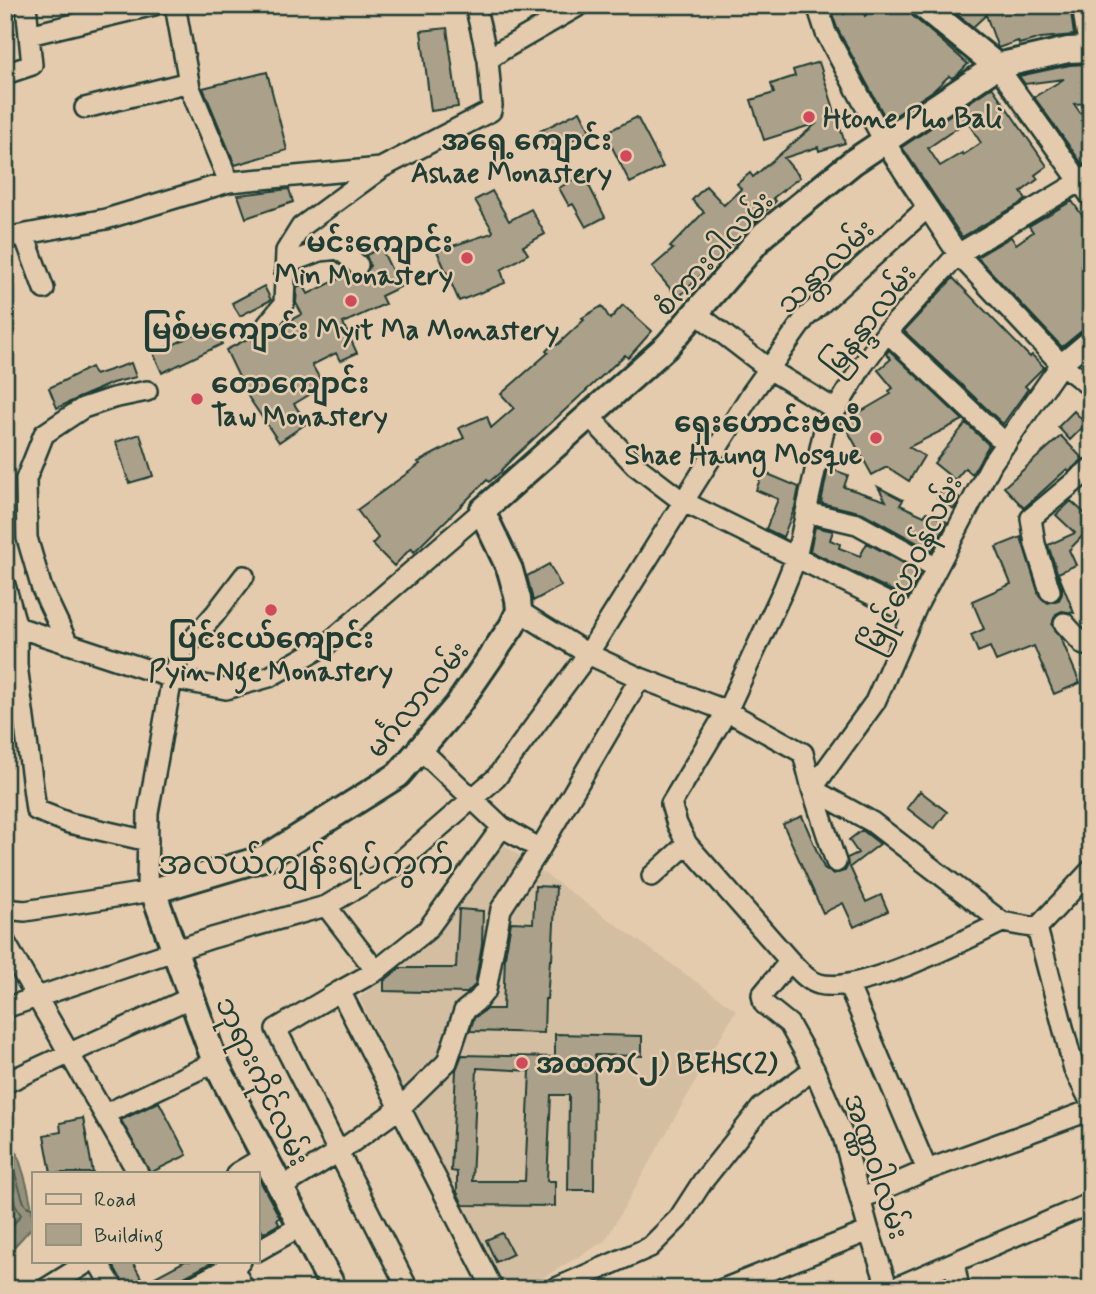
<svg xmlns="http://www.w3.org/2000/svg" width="1096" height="1294" viewBox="0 0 1096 1294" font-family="Mynerve,'Noto Sans Myanmar',sans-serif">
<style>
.built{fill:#d4bea2}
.water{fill:#95917c;stroke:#666f5f;stroke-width:2}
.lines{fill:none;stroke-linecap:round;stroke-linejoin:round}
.shore{stroke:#4e5f51;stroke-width:2}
.building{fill:#aba18a;stroke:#1f3d34;stroke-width:2;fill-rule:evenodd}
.minor-casing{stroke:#1f3d34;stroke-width:24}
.major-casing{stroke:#1f3d34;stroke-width:30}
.minor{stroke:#e5cbad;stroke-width:19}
.major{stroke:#e5cbad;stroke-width:24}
.poi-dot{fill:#d1495b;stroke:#e5cbad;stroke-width:2.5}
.labels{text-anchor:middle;stroke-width:5;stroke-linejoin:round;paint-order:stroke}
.poi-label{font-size:28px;font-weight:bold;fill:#1f3d34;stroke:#e5cbad;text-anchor:start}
.street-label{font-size:28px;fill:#1f3d34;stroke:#e5cbad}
.quarter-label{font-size:32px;fill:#1f3d34;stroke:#e5cbad}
</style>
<rect width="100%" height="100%" fill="#e5cbad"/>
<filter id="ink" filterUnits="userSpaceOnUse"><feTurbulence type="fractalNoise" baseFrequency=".0143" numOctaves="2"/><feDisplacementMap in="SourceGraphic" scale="14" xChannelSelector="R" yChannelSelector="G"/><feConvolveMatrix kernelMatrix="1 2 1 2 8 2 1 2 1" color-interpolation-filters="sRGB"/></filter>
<g filter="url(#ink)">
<path class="built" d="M499,841L736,1010L605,1241L524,1289H503L359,998L440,931Z"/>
<path class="water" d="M5,1128C19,1152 33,1198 33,1226L5,1257Z"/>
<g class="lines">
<path class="shore" d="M5,1142L24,1203L28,1207L33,1208
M5,1171L15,1205L21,1215L5,1234"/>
</g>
<path class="building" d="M875,5H900L968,64L959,73L952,78L949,76L934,90L887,121L837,28L832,13L842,9L844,14L861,6L865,16Z
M946,5H1070L1074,35L1041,38L1019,44L1018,41L998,48L986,15L973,27Z
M447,28L458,107L431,111L421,31Z
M819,62L845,143L819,151L818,147L784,158L800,177L773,198L776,201L678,298L652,267L673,249L670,247L704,212L692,200L706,186L724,205L741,189L737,184L750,173L753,177L817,123L764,140L751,100L774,93L771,84L795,76L793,70Z
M1087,64V73H1091V103L1074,104L1091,128V163L1083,165L1034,97L1064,79L1025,84L1019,76L1070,65Z
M267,72L287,150L235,165L203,88Z
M992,87L1047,166L1035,175L1038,179L1021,192L1026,200L962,237L902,147ZM967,121L981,143L963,155L962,153L940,166L928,148Z
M580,111L590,131L550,151L540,131Z
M637,117L663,167L630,183L605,133Z
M583,174L605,217L586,227L573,204L569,206L559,188Z
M289,189L293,202L246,218L238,195Z
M492,191L509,221L531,209L545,234L523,246L528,254L501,270L505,283L459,301L437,251L492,233L493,231L475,200Z
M1072,201L1091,228V327L1083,330L1062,347L977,257L1011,237L1016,244L1033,232L1029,226Z
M381,248L400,287L381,296L385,304L343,323L357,353L340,361L336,353L312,365L324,386L294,404L307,423L279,442L249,398L226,350L251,337L252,340L261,336H272L283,324L302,314L296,303L297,287L303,284L308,294L349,274L355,277L363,276L370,266L366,255Z
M953,278L1030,357L1032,355L1044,367L1025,386L1028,389L1003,424L904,331Z
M264,286L271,300L240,316L232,303Z
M623,305L652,331L628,358L625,355L602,376L514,457L501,470L502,471L489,482L487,480L414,552L411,548L394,566L372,544L378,538L357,510L420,464L418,462L464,438L459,428L487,416L491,428L514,408L501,394L548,353L546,351L554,343L557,345L584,320L582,318L602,306L610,319Z
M212,325L222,344L162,373L152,350L169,347Z
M889,350L963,420L909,447L924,456L909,481L887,467L872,475L843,422L891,394L889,391L893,388L878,370L891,359L886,354Z
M131,363L136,377L112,383L57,408L49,388L91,367L95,375Z
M1074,411L1086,424L1070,440L1058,427Z
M966,423L989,445L972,474L965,468L955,480L934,463Z
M140,434L153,476L129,483L116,442Z
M1061,436L1083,459L1069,471L1067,469L1024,508L1004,487Z
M828,468L848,475L844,487L886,501L878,487L903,500L900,505L924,516L927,512L947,522L932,551L863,513L821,503Z
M763,472L799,487L795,507L783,537L766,529L778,499L756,490Z
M944,487L960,498L954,509L937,498Z
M1071,501L1091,519V527L1069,550L1076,565L1058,573L1074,613L1062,611L1056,614L1052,625L1061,638L1080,683L1054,694L1034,646L996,661L990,647L978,652L971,635L984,629L972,601L1011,584L996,547L1021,537L1039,595L1048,603L1059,600L1062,594V587L1048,545L1075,533L1056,515Z
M815,527L833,531L830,540L840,544L839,548L860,556L867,543L921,573L907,598L810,551Z
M549,564L561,586L533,601L527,576Z
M920,791L947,812L934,829L907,808Z
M802,816L824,868L833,874L845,871L848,865L847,858L858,853L849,840L862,830L880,844L850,867L866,902L881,895L888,911L854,927L843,903L823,913L783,824Z
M535,886L556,887L552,960H550L547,999H545L544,1033L470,1031L474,1018L487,1009H503L505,957L511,922L533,923Z
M459,909L483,911L482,944L475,985L467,993L384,991V981L400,968H456Z
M555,1034L642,1036V1056L595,1055L594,1190H568L569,1095H551L547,1181H555V1206L463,1205L457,1192V1172L451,1171L456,1070L462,1055L555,1057ZM477,1068L530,1071L525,1181H472Z
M159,1102L187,1155L150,1173L121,1120Z
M83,1118L93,1173H51L44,1135L61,1132L60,1123Z
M257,1175L280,1218L277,1219L279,1224L263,1233L257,1222Z
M502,1233L513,1254L496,1262L486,1240Z
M111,1261H132L144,1283L185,1261H215L182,1278L176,1289H126Z"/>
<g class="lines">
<defs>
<path id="minor" d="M175,5L190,88L229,182L381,168L491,111L492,106L488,60L475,5
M817,5L826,33L884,141L958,254L1061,364L1091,387
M1082,5L1089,49
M29,35L154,5
M488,60L502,50L580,5
M997,66L1091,197
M5,74L32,65L26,5
M85,108L189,82
M24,235L44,289
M5,238L106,219L229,182
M286,264L320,251L339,249L358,265
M696,313L769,369L836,410
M267,325L284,304L286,251L301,227L379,170
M887,332L1006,444
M589,416L635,465L682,501L913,615
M806,512L857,524L937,568
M5,585L17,627V665L36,810L69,823L148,841
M1050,591L1035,544L1031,518L1091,468
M519,611L588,654L640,678L727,711L803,753L812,789L872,822L1002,922L1037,928
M5,623L179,680L226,689L269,677L326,645L482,511
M1064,623L1084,645H1091
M68,644L42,589L27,538L26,479L44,434L83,408L113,398L147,391
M420,749L502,827L540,849
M836,862L812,789L875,702L917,606L992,463L1061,364L1091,339
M652,876L687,844
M147,892L148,813L172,678L180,654L215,614L244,576
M326,906L376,971
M5,909L25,911L153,891
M1002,922C966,940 857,995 819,984C807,981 799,970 790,961L687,844L677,824L671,804L727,711L783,590L796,558L824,430L862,366L887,332L958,254L1091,175
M1037,928L1074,1069L1091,1103
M1037,928L1091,870
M5,942L138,1173
M790,961L762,995L764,1004L789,1024L814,1069L843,1136L869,1231L888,1289
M848,984L927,1170
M340,991L276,1029L408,1289
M5,1008L212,938L326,906L396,865L496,778L588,654L751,394L805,318L927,208
M5,1083L192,997
M105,1114L215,1062
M237,1173L264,1157
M280,1188L340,1151L400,1108L447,1062L464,1011L478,1000L486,990L501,909L540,849L640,678
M860,1199L927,1170L1091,1110
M257,1251L299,1227
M97,1261L114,1289
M954,1262L959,1289
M232,1266L244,1289
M45,1289L90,1261
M188,1289L241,1261
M493,1289L340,991L376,971L427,930L502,827
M554,1289L650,1247L679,1218L703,1181L761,1108L814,1069
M723,1289L869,1231
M892,1289L1091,1203"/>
<path id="major" d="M922,5L997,66
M334,1289L215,1062L153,891L267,857L398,775L457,706L512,626L519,611L518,599L510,570L482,511L667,346L763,235L853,162L997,66L1068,50L1091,49"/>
</defs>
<use href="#minor" class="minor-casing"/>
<use href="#major" class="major-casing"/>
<use href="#minor" class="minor"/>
<use href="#major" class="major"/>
</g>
</g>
<g class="poi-dot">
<circle cx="809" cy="117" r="7"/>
<circle cx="626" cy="156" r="7"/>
<circle cx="467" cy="258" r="7"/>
<circle cx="351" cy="301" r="7"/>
<circle cx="197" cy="399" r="7"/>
<circle cx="876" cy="438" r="7"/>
<circle cx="271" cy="610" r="7"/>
<circle cx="522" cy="1063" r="7"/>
</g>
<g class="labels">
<g class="poi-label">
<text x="823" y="127">Htone Pho Bali</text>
<text x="612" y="150" text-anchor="end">အရှေ့ကျောင်း<tspan x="612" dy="32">Ashae Monastery</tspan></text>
<text x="453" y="252" text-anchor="end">မင်းကျောင်း<tspan x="453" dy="32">Min Monastery</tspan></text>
<text x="351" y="339" text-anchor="middle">မြစ်မကျောင်း Myit Ma Monastery</text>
<text x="211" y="393">တောကျောင်း<tspan x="211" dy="32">Taw Monastery</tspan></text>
<text x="862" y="432" text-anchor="end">ရှေးဟောင်းဗလီ<tspan x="862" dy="32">Shae Haung Mosque</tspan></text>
<text x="271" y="648" text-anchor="middle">ပြင်းငယ်ကျောင်း<tspan x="271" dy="32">Pyin Nge Monastery</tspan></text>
<text x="536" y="1073">အထက(၂) BEHS(2)</text>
</g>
<g class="street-label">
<text transform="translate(713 253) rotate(-47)" y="10">စံကားဝါလမ်း</text>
<text transform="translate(825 266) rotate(-44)" y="10">သန္တာလမ်း</text>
<text transform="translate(869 319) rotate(-52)" y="10">မြနန္ဒာလမ်း</text>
<text transform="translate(911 564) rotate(-64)" y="10">မြိုင်ဟေဝန်လမ်း</text>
<text transform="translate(417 699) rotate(-50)" y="10">မင်္ဂလာလမ်း</text>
<text transform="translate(263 1081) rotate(65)" y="10">ဘုရားကိုင်လမ်း</text>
<text transform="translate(877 1166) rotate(72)" y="10">အဏ္ဏဝါလမ်း</text>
</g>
<g class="quarter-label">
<text x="306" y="874">အလယ်ကျွန်းရပ်ကွက်</text>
</g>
</g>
<rect width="1096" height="1294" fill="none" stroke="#e5cbad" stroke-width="28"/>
<rect x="14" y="14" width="1068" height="1266" fill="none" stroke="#1f3d34" stroke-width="2.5" filter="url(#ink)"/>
<rect x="32" y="1172" width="228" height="91" fill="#e5cbad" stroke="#96927d" stroke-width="2"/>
<rect x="46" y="1194" width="35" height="10" fill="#e5cbad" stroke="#96927d" stroke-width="2"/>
<text x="94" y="1206" font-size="21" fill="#1f3d34">Road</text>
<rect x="46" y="1224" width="35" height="21" fill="#aba18a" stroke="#96927d" stroke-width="2"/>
<text x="94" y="1242" font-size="21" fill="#1f3d34">Building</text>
</svg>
